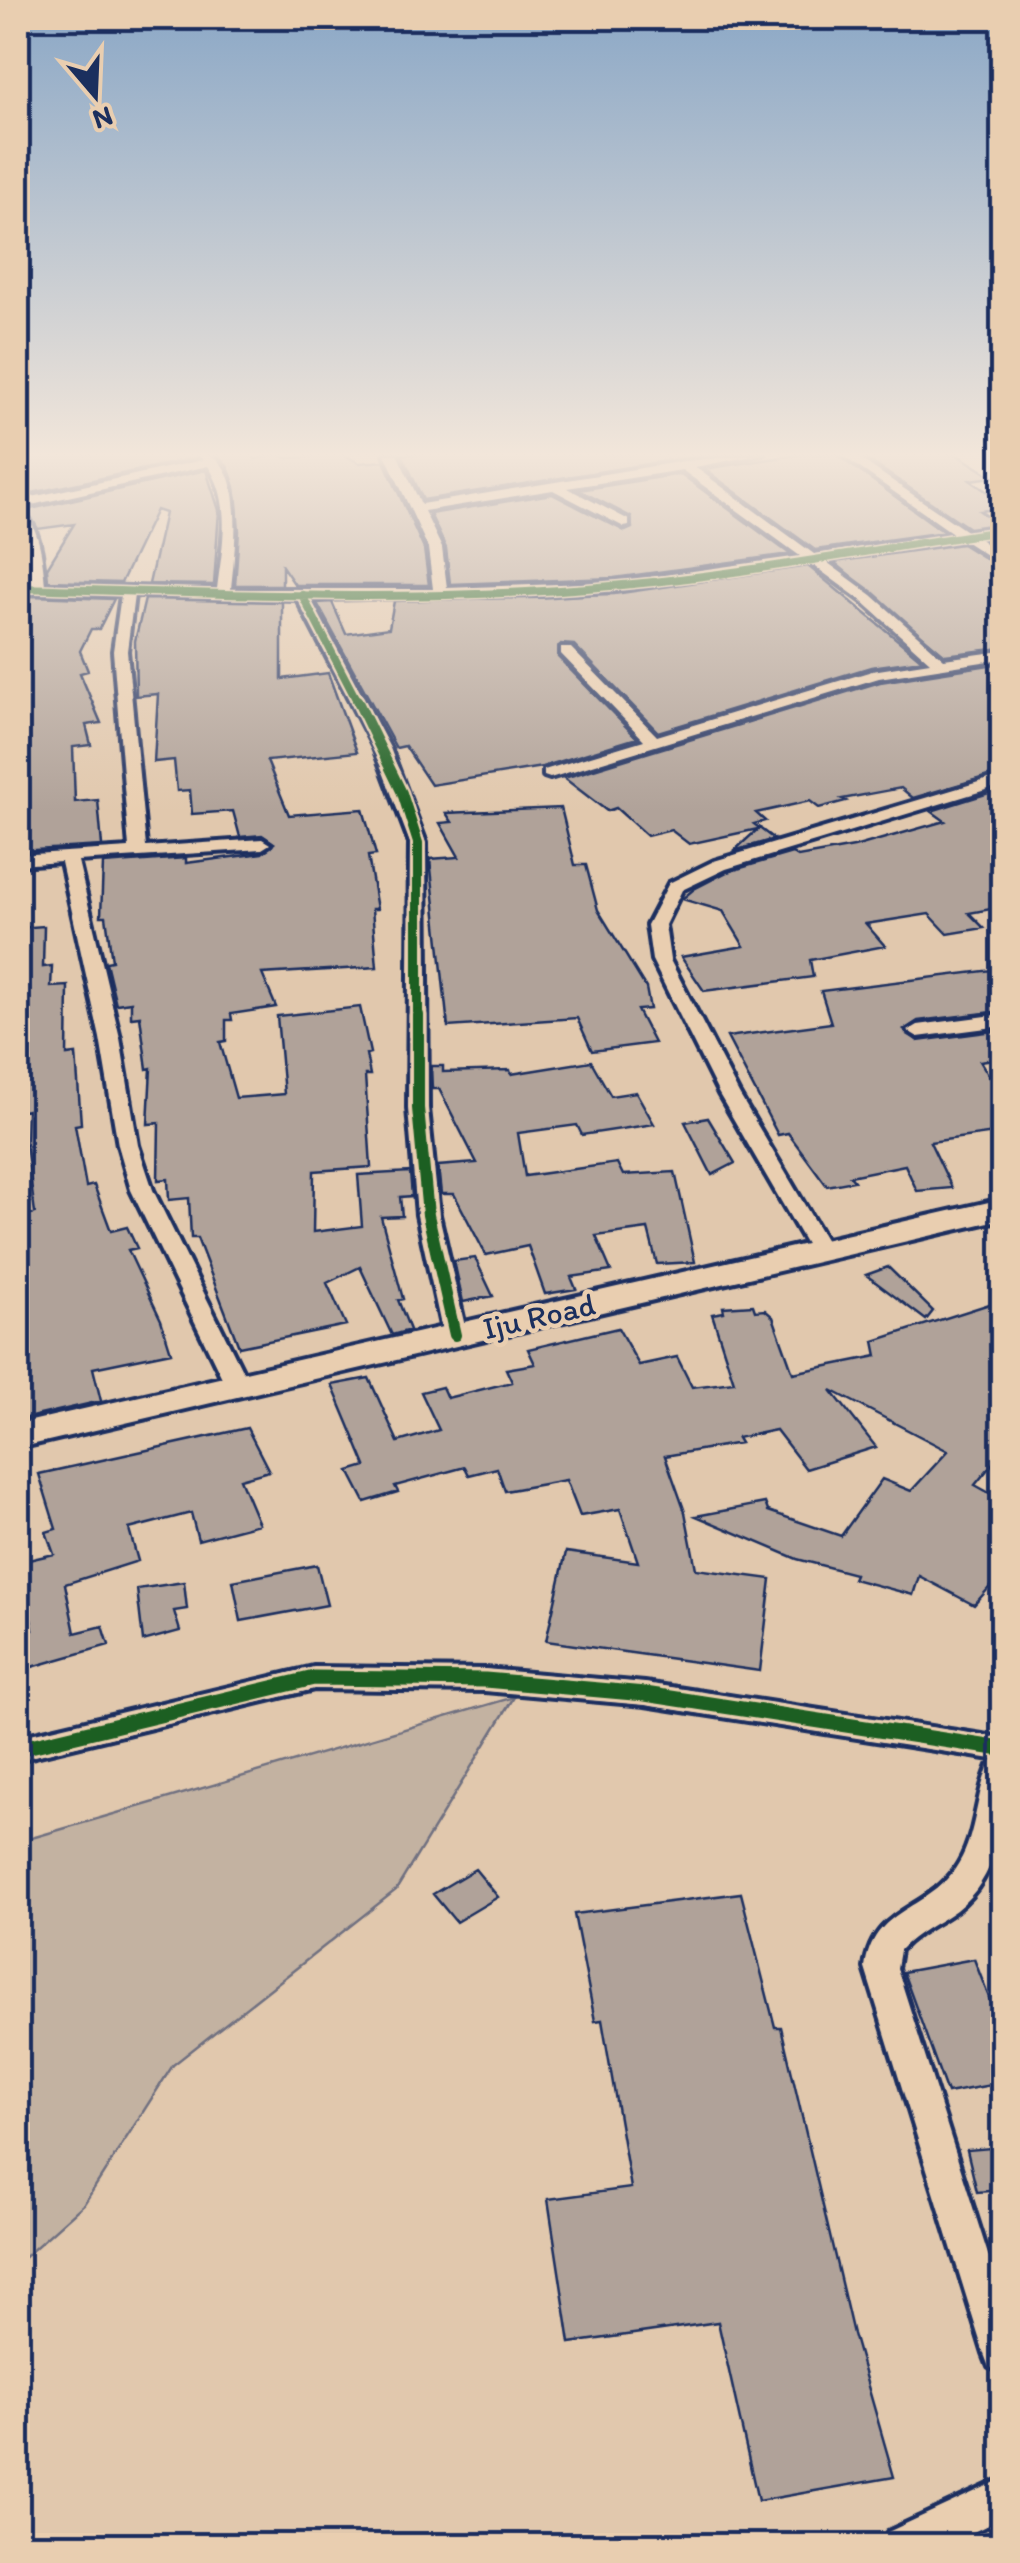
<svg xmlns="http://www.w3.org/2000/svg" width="1020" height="2563" viewBox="0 0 1020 2563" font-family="Itim,sans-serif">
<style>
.green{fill:#c3b2a1;stroke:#6f7080;stroke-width:2.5}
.building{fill:#b0a299;stroke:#1b2f5e;stroke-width:2.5}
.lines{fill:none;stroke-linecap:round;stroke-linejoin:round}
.street-casing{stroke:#1b2f5e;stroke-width:8}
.secondary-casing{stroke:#1b2f5e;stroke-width:8}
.street{fill:#e9ceb0;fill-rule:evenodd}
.secondary{fill:#e9ceb0;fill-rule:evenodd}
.cycleway-far3-casing{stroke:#e9ceb0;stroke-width:11}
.cycleway-far2-casing{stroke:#e9ceb0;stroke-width:15}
.cycleway-far1-casing{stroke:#e9ceb0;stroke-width:19}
.cycleway-casing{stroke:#e9ceb0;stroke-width:21}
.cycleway-far3{stroke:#1b5e20;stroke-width:8}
.cycleway-far2{stroke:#1b5e20;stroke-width:10}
.cycleway-far1{stroke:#1b5e20;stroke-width:12}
.cycleway{stroke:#1b5e20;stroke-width:15}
.labels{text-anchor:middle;stroke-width:9;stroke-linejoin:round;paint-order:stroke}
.street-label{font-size:32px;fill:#1b2f5e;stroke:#e9ceb0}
</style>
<rect width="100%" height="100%" fill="#e1c8ad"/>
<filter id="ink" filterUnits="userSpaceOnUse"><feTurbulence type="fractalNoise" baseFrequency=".01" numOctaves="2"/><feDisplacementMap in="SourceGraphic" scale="20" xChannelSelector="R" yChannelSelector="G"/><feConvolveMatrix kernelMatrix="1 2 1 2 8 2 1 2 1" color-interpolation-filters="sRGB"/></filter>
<g filter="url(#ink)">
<path class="green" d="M514,1697L396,1890L173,2065L84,2204L18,2263V1842Z"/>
<path class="building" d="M18,454H194L196,458L18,496Z
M213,454H254L255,459L278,454L287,458L343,454L359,463L384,461L424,549L429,585H295L282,566V585H235L239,531L235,487L228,467Z
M402,454H702L704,455L423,500Z
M803,454H837L944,532L815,550L704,469Z
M859,454H956L993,477L970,480L1002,502V508L980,511L998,524L969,528Z
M206,470L219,510L214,585L149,584L165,513L156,510L121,583L48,581L47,568L74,524L38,529L26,510Z
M681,474L790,554L614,578L450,584L446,548L430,514L552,494L625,531L632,528L631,517L579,490Z
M962,544L1002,569V648L945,655L834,562Z
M808,566L922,660L871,667L658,732L574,645L561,644L558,657L637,738L542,767L431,785L405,746L396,748L317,603L332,602L346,634L389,628L394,601L614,594Z
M31,596L114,599L99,629H91L80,651L88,671L80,673L101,723L86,725L91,745L73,747L75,802L98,800L102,846L18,851V616Z
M145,599L282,602V679L328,673L357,752L267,761L289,815L363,809L376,855L368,856L377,909H372L377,967L262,974L276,1007L231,1014L232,1020H226V1041L220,1042L236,1098L284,1094L277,1016L360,1007L370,1053L366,1054L370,1075H365L371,1167L314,1171L313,1232L362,1226L358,1175L410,1172L412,1196L400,1197L402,1216L381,1217L403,1299L398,1300L410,1330L392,1335L360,1267L327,1283L346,1325L239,1347L197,1238H191L189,1198L169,1200L168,1179L158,1180L159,1123L148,1124L151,1068L147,1069L140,1016L131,1017V1002L116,1004L106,962L112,961L106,916H101L103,864L186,858V863L262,853L274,843L262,835L240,837L233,811L192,814L190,790L177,791L174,760L154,762L158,694L136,696L135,641Z
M1002,663V772L913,798L901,788L842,799L846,801L819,808L810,801L756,813L765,821L754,824L774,839L734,851L758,829L689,844L671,830L647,836L616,808L607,811L564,778L880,682Z
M1002,789V907L969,913L984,928L948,934L929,914L866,924L885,946L810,960L813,977L704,991L681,957L744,946L723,911L682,899L694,889L727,872L792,853L798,857L854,847L945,821L931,811Z
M561,808L575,865H586L598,910L646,988L650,1009L637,1010L654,1043L592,1051L577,1018L448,1027L430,859L459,857L440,823L452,822L446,813Z
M44,926L43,967L52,966L51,987L68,986L67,1055L76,1054L81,1124L75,1125L86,1187L94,1185L111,1231L127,1227L137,1248L128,1250L161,1320L171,1352L93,1368L101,1401L18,1420V1217L35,1213L26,1144L27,1110L18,1112V928Z
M992,970L1002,985V1011L918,1021L904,1030L918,1041L1002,1030V1058L980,1061L1002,1097V1132L930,1142L952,1188L917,1191L905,1165L850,1176L854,1181L827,1186L788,1133L778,1135L727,1037L831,1023L821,991Z
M591,1061L611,1096L636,1092L654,1124L582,1135L577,1125L518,1133L525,1176L617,1163L623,1175L675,1172L695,1262L657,1264L648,1229L596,1236L611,1271L571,1277L576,1289L545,1294L528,1246L486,1255L454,1194H441L438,1166L477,1163L439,1089H432L431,1066H443V1072L510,1070L511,1074Z
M708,1118L735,1163L712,1175L685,1122Z
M475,1258L493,1296L463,1302L454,1261Z
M888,1267L933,1311L926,1320L866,1275Z
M1002,1300V1452L975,1485L1002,1500V1573L974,1605L919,1576L913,1595L853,1579L855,1574L797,1559L696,1516L765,1503L768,1511L841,1536L882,1479L911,1491L948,1451L831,1390L876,1447L806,1469L776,1430L737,1438L740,1443L665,1456L685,1512L696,1569L771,1579L760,1671L546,1641L566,1552L638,1562L620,1509L580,1516L566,1480L505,1491L497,1468L469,1475L465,1467L395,1486L398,1492L365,1502L349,1471L366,1466L332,1385L369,1378L398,1442L439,1430L421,1392L442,1387L447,1398L512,1382L506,1369L535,1364L528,1349L618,1328L639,1365L677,1357L692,1387L734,1382L712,1314L724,1312L723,1307L753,1305L755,1311L765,1310L773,1317L793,1373L877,1356L874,1341Z
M247,1428L269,1471L240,1479L259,1524L198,1540L191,1513L129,1529L138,1561L65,1584L75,1633L103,1626L109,1645L18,1671V1633L33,1630L20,1562L54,1554L46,1532L56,1529L39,1474Z
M317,1565L327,1605L241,1621L233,1581Z
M184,1582L187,1609L174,1611L180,1631L143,1641L137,1589Z
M475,1869L498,1897L456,1922L433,1894Z
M741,1893L775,2027H781L853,2334L894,2477L758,2501L718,2322L570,2343L548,2199L631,2188L602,2020L595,2021L574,1914Z
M974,1959L1002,2031V2083L947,2093L903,1972Z
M1002,2147V2190L977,2192L967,2150Z"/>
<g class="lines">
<defs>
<path id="street" d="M198,454C249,452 234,556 231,589H433L428,548L385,454H397L421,504L684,461L763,454L695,467L814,554L954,534L840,454H853L968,532L1002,527V535L978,538L1002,555V565L963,540L824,560L872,595L944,659L1002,651V659L879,678L550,778L544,776V770L644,740L561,654V648H571L657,736L872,671L930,662L862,601L809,562L614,590L542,595L311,599L390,748L426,843L428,1108L439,1215L467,1335L455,1343L443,1335L417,1215L408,1108L410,843L374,748L297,599L134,595L127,651L146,847L262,839L270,844L262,849L78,861L120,1038L138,1145L153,1190L249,1384L237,1392L225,1384L131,1190L118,1145L100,1038L61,862L18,865V855L129,848L113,651L121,595L18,592V584H31L29,553L18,525V508C39,520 43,561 45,585L217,589C222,548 233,502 208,466L18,508V500L203,460ZM682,470L800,556L614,582L447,588L442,548L424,511L553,490L624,527L629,526V520L567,488Z
M1002,775V785L726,869L682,890L665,925L670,960L739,1094L833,1253L830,1258H814L719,1094L652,960L647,925L669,883L714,861Z
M1002,1014V1026L918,1037L908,1031L918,1025Z
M314,1667L485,1669L645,1683L1002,1738C1002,1798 1010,1868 956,1910C937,1924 916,1932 900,1950L897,1968L1002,2299V2372L989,2367L984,2354L865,1968C873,1907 925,1912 955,1869C978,1837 974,1794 992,1759L645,1705L485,1691L314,1689L18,1760V1737Z
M1002,2479V2518L945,2546H883L888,2532Z"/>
<path id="secondary" d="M1002,1199V1219L18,1448V1424Z"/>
</defs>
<use href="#street" class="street-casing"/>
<use href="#secondary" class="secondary-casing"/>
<use href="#street" class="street"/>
<use href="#secondary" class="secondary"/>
<defs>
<path id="cycleway-far3" d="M18,588C215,593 414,604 611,586C741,575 872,549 1002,531
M302,595L358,703"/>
<path id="cycleway-far2" d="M357,700L402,793L418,843V1017"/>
<path id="cycleway-far1" d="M418,1015V1108L428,1215L455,1335"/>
<path id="cycleway" d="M18,1749L314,1678L485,1680L645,1694L1002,1749"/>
</defs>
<use href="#cycleway-far3" class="cycleway-far3-casing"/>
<use href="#cycleway-far2" class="cycleway-far2-casing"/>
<use href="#cycleway-far1" class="cycleway-far1-casing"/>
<use href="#cycleway" class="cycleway-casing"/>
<use href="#cycleway-far3" class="cycleway-far3"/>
<use href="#cycleway-far2" class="cycleway-far2"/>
<use href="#cycleway-far1" class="cycleway-far1"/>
<use href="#cycleway" class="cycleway"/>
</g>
</g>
<linearGradient id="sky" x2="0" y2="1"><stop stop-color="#8aa7c6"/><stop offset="0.56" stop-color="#f2e6da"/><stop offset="1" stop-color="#f2e6da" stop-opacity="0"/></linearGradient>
<rect width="1020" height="812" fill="url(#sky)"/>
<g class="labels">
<g class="street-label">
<text transform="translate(539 1316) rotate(-13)" y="11">Iju Road</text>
</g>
</g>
<rect width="1020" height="2563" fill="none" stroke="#e9ceb0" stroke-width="60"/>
<rect x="30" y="30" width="960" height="2503" fill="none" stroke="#1b2f5e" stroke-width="4" filter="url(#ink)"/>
<g transform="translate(95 95) rotate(161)" stroke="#e9ceb0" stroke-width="8" paint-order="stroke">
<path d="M0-8L18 38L0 25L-18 38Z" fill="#1b2f5e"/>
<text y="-15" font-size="28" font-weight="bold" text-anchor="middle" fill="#1b2f5e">N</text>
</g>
</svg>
